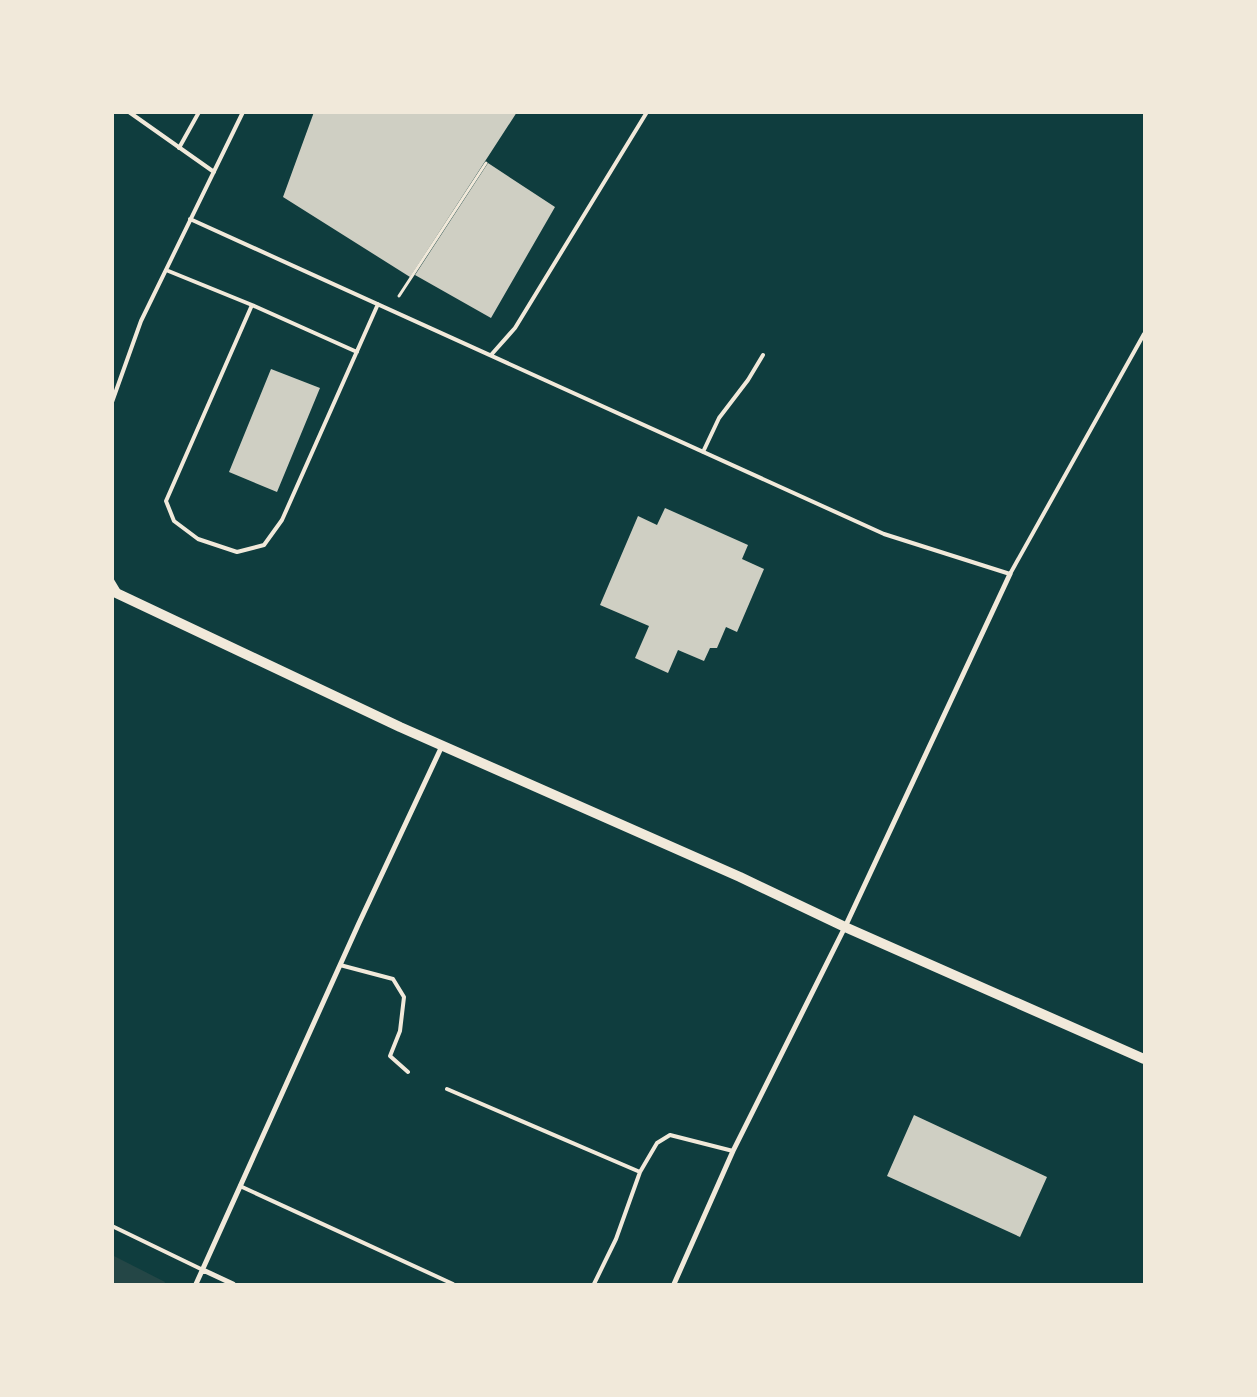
<svg xmlns="http://www.w3.org/2000/svg" width="1257" height="1397" viewBox="0 0 1257 1397" font-family="'IBM Plex Sans',sans-serif">
<style>
.green{fill:#244646}
.building{fill:#cfcfc3}
.lines{fill:none;stroke-linecap:round;stroke-linejoin:round}
.path{stroke:#f1e9da;stroke-width:3}
.service{stroke:#f1e9da;stroke-width:4}
.minor{stroke:#f1e9da;stroke-width:5}
.secondary{stroke:#f1e9da;stroke-width:10}
</style>
<rect width="100%" height="100%" fill="#0f3d3e"/>
<path class="green" d="M112,1255L165,1282L164,1284H113Z"/>
<path class="building" d="M314,112H517L410,277L283,197Z
M488,163L555,207L491,318L415,275Z
M271,369L320,388L277,492L229,472Z
M665,508L748,545L742,559L764,569L737,632L726,627L717,648H710L704,661L678,650L668,673L635,658L649,626L600,605L638,516L657,525Z
M914,1115L1047,1177L1020,1237L887,1176Z"/>
<g class="lines">
<path class="path" d="M399,296L486,163"/>
<path class="service" d="M129,112L214,172
M179,148L199,112
M190,219L884,534L1010,574L1144,334
M166,270L252,305L166,501L174,521L198,539L237,552L264,545L282,520L378,304
M252,305L357,352
M491,355L515,328L647,112
M112,402L141,321L243,112
M703,452L719,418L748,380L763,355
M112,580L118,590
M340,965L393,979L404,997L400,1031L390,1056L408,1072
M447,1089L640,1172
M240,1186L453,1284
M112,1226L203,1270
M594,1284L616,1239L640,1172L657,1143L670,1135L733,1151"/>
<path class="minor" d="M203,1270L233,1284
M196,1284L359,923L442,746
M674,1284L733,1151L845,927L1010,574"/>
<path class="secondary" d="M112,591L400,727L740,877L845,927L1144,1059"/>
</g>
<rect width="1257" height="1397" fill="none" stroke="#f1e9da" stroke-width="228"/>
</svg>
